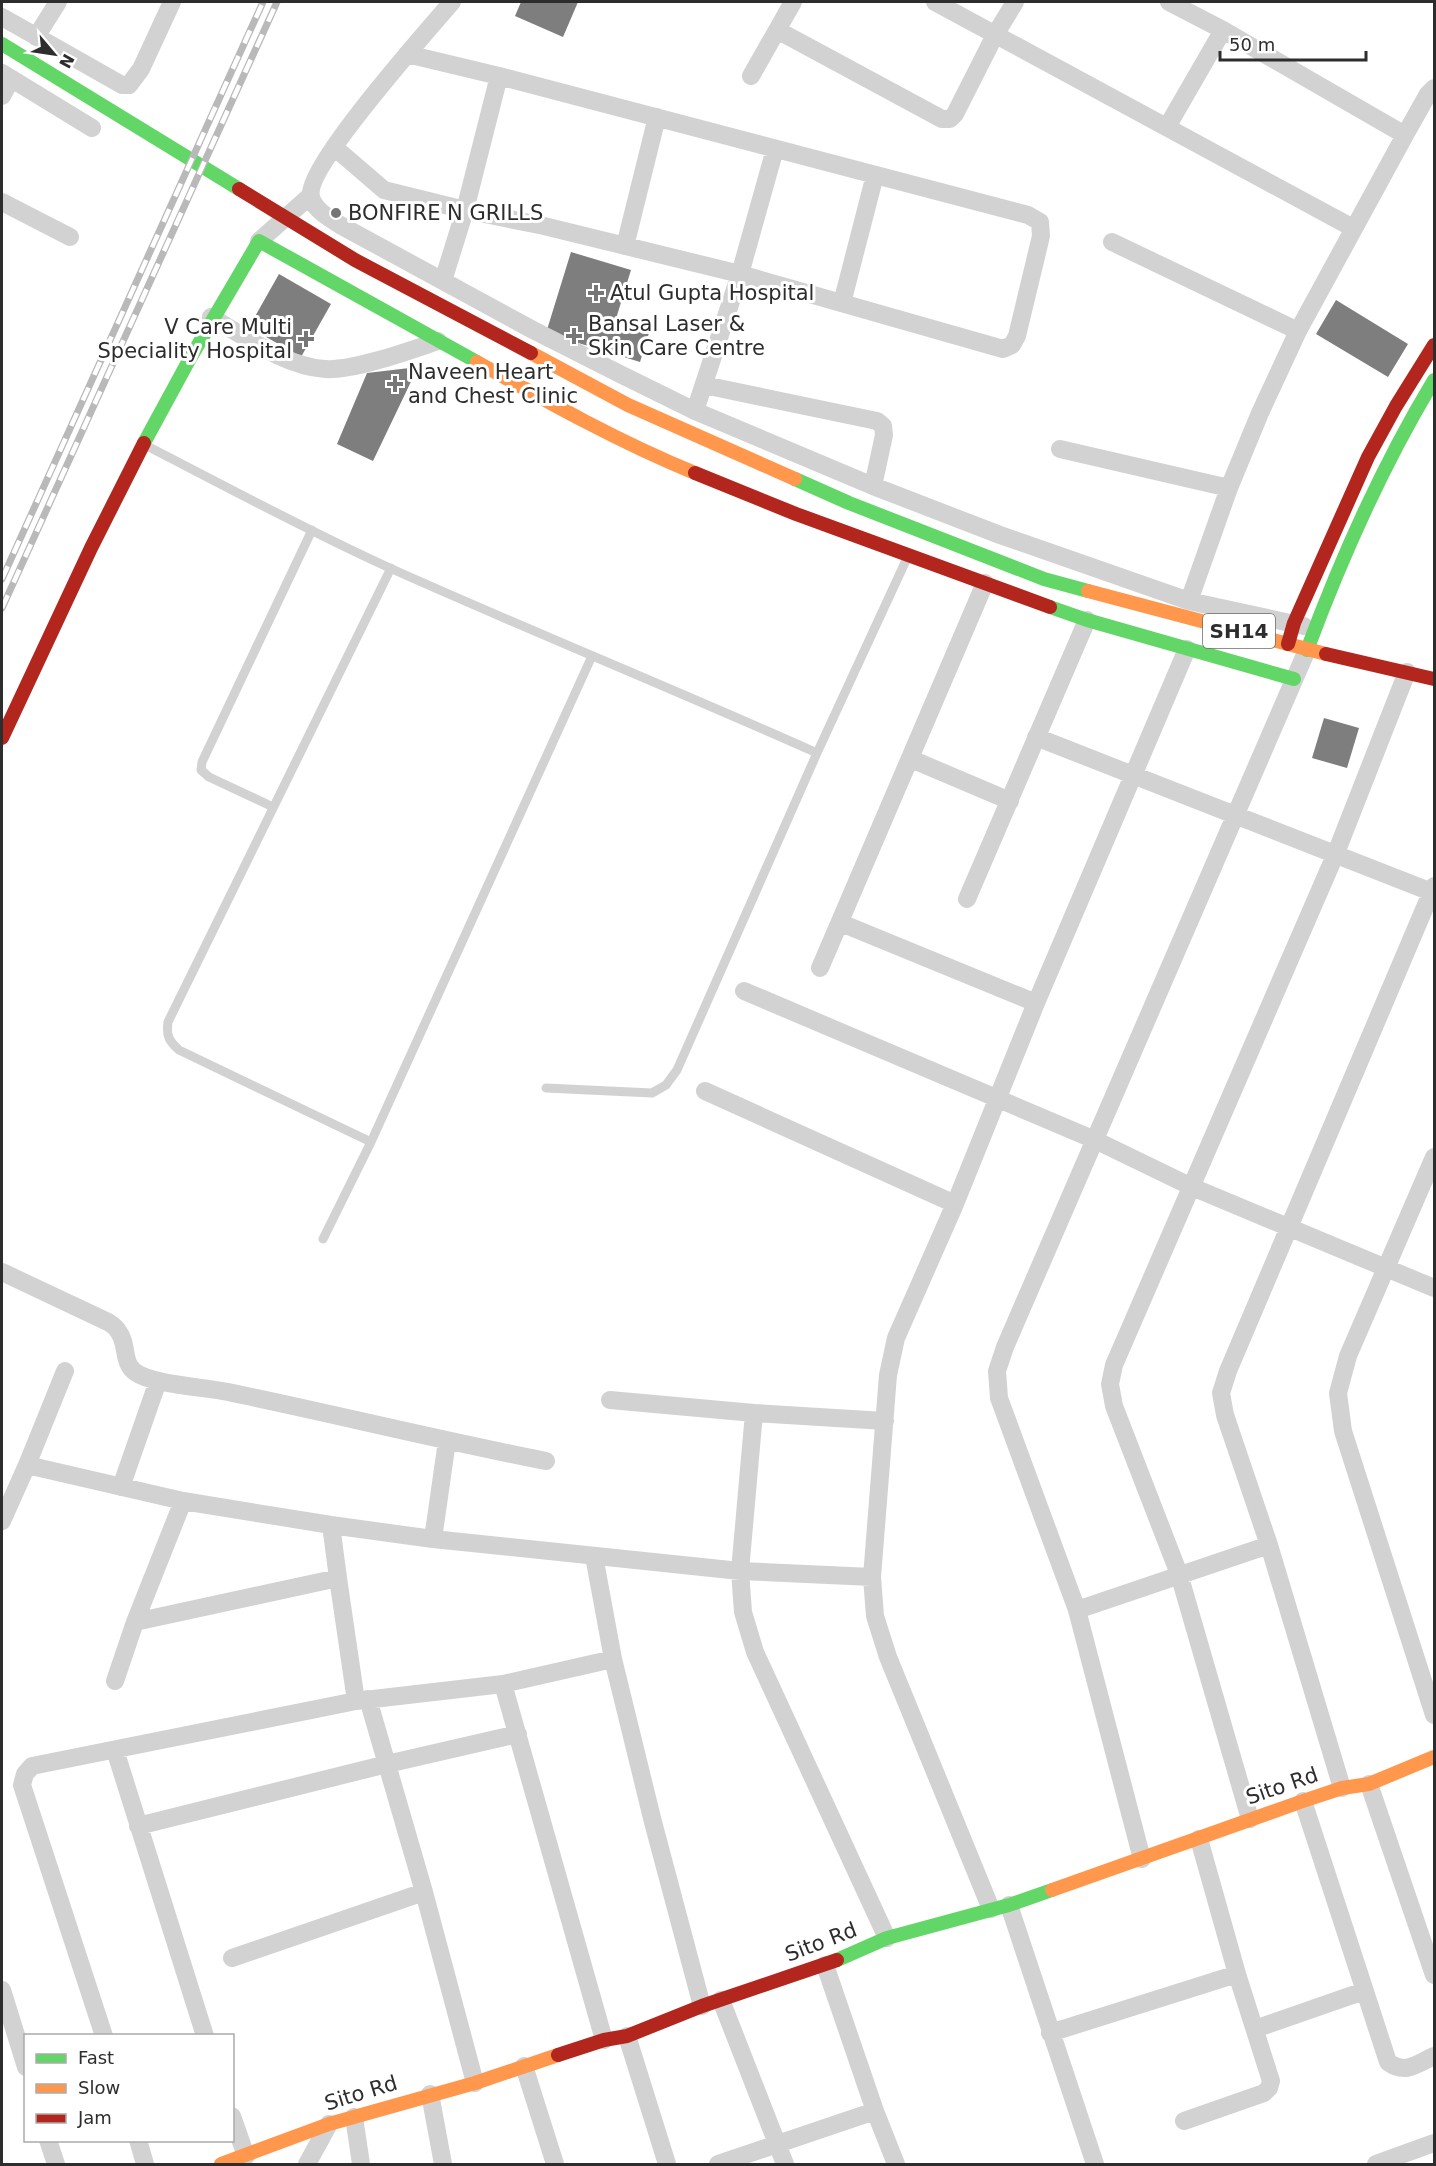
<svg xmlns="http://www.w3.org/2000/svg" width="1436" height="2166" viewBox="0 0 1436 2166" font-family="'DejaVu Sans',sans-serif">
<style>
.building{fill:#7e7e7e}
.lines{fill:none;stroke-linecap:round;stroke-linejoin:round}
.lane{stroke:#d2d2d2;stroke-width:9}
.street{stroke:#d2d2d2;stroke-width:18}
.fast{stroke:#63d668;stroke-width:14}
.slow{stroke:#ff974d;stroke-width:14}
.jam{stroke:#b3261e;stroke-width:14}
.rail-casing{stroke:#b9b9b9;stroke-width:7}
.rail{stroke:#fff;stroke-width:4.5;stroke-dasharray:14;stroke-linecap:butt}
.poi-dot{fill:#767676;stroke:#fff;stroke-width:2}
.labels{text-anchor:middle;stroke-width:6;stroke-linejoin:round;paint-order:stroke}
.shield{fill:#fff;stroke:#6c6c6c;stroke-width:1.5}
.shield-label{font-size:20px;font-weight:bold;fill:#2d2d2d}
.poi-label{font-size:21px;fill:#2d2d2d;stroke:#fff;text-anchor:start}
.street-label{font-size:21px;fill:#2d2d2d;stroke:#fff}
</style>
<rect width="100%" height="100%" fill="#fff"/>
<path class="building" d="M521,2H578L563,37L515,16Z
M571,252L631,270L615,322L649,333L640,362L546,333Z
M279,274L331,304L301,357L249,327Z
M1336,300L1408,344L1388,377L1316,334Z
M418,367L373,461L337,444L367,373Z
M1324,718L1359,728L1347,768L1312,758Z"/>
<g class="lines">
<path class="lane" d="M145,445C227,487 308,531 392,569C533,632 676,690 817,753
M273,807L209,777L201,770L202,762L312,530
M546,1088L652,1093L666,1085L677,1070L817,753L908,556
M371,1142L179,1050C169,1041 166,1036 168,1022L391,568
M323,1239L371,1142L592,656"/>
<path class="street" d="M452,2C429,29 304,169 311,197C314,210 330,218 340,225L533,330L622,375L695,411L873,486L1000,535L1189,601L1304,626
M935,2L1353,228
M1169,2L1223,30L1405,135
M2,17L122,85H129L141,69L172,2
M777,30L942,119H950L955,114L995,35L1015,2
M36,37L58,2
M2,73L92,128
M751,76L793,2
M2,96L11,79
M1167,127L1223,30
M334,147L384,190L465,210L544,226L740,274L1003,349L1012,345L1017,336L1041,236L1040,222L1028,215L499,76L407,54
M2,202L70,237
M259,241L310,196
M1112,242L1298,331
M625,246L657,117
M443,281L465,210L499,76
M842,303L875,175
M211,317C246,337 284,366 325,369C353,371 411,350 438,341
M704,385L877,421L883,426L884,435L873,486
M695,411L740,274L775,149
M1060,449L1229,488
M1189,601L1229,488L1260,413L1298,331L1405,135L1428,94L1434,88
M1036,737L1434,893
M911,759L1010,801
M967,899L1087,620
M841,923L1036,1003
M820,968L985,583
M744,991L1095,1140L1192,1187L1434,1288
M705,1091L955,1204
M1434,1157L1348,1356L1338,1393L1343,1431L1434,1715
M2,1272L108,1322C111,1324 116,1327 118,1331C128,1343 122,1363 135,1372C153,1385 205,1387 228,1392C334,1414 439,1440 546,1461
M610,1400L754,1413
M885,1421L754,1413L740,1571L743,1612L755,1652L887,1938
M27,1465L65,1371
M121,1487L158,1381
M2,1521L27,1465L183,1501L331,1525L433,1539L740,1571L872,1577
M433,1539L447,1441
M594,1556L613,1659L653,1822L702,2006
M338,1578L356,1701
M1077,1610L1269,1545
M135,1622L338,1578L331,1525
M115,1681L135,1622L183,1501
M503,1684L604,2040
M368,1699L424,1892L475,2083
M115,1750L205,2036
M1369,1784L1434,1975
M1342,1788L1269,1545L1225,1415L1221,1393L1228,1371L1434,886
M1303,1801L1388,2062C1405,2075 1417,2064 1434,2056
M1250,1819L1179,1574L1114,1406L1110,1384L1114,1365L1336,853L1407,672
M138,1826L387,1764L518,1734
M1142,1859L1077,1610L999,1398L997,1371L1005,1347L1307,650
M1009,1905L1095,2164
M991,1909L888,1657L875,1616L872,1577L888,1375L896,1338L955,1204L1036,1003L1187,649
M232,1958L424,1892
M825,1965L875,2111L896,2164
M2,1990L26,2067
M721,2000L785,2164
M1255,2029L1364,1991
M1050,2033L1237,1974
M104,2036L22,1785L25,1774L32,1766L356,1701L503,1684L613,1659
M627,2036L667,2164
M524,2066L555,2164
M430,2094L443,2164
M232,2116L246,2156
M354,2117L361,2164
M1184,2121L1264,2093L1269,2088L1271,2081L1237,1974L1199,1839
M48,2140L56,2164
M138,2140L145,2164
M307,2164L329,2124
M718,2164L875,2111
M1376,2164L1434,2143"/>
<path class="fast" d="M2,44L239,189
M144,443L188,362L259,241L477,362
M795,479L849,503L1044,579L1088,591
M1050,607L1087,620L1294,679
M1307,650C1342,556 1382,466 1434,380
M837,1960L887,1938L1009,1905L1052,1890"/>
<path class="slow" d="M531,353L628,405L795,479
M477,362C548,402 619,442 695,473
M1088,591L1326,654
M1052,1890L1303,1801L1342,1788L1369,1784L1434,1757
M221,2164L329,2124L475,2083L558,2055"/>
<path class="jam" d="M239,189L355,260L531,353
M695,473L796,514L1050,607
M1288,644L1294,623L1368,457L1396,406L1434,345
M1326,654L1434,679
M2,738L91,548L144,443
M558,2055L604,2040L627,2036L702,2006L837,1960"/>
<defs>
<path id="rail" d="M2,579L263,2
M2,608L277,2"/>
</defs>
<use href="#rail" class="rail-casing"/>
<use href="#rail" class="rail"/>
</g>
<g class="poi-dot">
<circle cx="336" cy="213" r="6"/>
<path d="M593 284h6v6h6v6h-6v6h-6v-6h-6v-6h6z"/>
<path d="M571 327h6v6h6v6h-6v6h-6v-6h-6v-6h6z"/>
<path d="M303 330h6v6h6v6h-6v6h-6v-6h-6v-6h6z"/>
<path d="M392 375h6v6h6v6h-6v6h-6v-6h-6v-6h6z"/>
</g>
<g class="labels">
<rect class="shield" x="1203" y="614" width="72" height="34" rx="4.5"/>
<g class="shield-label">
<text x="1239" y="638">SH14</text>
</g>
<g class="poi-label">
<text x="348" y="220">BONFIRE N GRILLS</text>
<text x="610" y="300">Atul Gupta Hospital</text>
<text x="588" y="331">Bansal Laser &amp;<tspan x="588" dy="24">Skin Care Centre</tspan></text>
<text x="292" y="334" text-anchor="end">V Care Multi<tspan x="292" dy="24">Speciality Hospital</tspan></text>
<text x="408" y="379">Naveen Heart<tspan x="408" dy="24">and Chest Clinic</tspan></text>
</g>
<g class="street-label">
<text transform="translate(1282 1786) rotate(-19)" y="7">Sito Rd</text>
<text transform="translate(821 1942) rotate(-21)" y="7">Sito Rd</text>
<text transform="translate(361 2093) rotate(-17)" y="7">Sito Rd</text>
</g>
</g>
<rect width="1436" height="2166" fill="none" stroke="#2d2d2d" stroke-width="6"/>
<rect x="24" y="2034" width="210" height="108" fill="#ffffff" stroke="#ababab" stroke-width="1.5"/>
<rect x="36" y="2054" width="30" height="9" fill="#63d668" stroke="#ababab" stroke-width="1.5"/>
<text x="78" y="2064" font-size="18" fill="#2d2d2d">Fast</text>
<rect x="36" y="2084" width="30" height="9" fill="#ff974d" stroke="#ababab" stroke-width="1.5"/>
<text x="78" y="2094" font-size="18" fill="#2d2d2d">Slow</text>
<rect x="36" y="2114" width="30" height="9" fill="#b3261e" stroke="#ababab" stroke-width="1.5"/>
<text x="78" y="2124" font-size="18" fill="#2d2d2d">Jam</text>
<g transform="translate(54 54) rotate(119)" stroke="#ffffff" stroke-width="4.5" paint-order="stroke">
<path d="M0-4.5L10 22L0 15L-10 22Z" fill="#2d2d2d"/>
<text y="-9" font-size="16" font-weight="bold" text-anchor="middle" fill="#2d2d2d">N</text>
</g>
<path d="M1220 51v9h146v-9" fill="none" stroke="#2d2d2d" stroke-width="3"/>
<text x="1229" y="51" font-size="18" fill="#2d2d2d" stroke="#ffffff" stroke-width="4.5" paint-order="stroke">50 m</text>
</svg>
